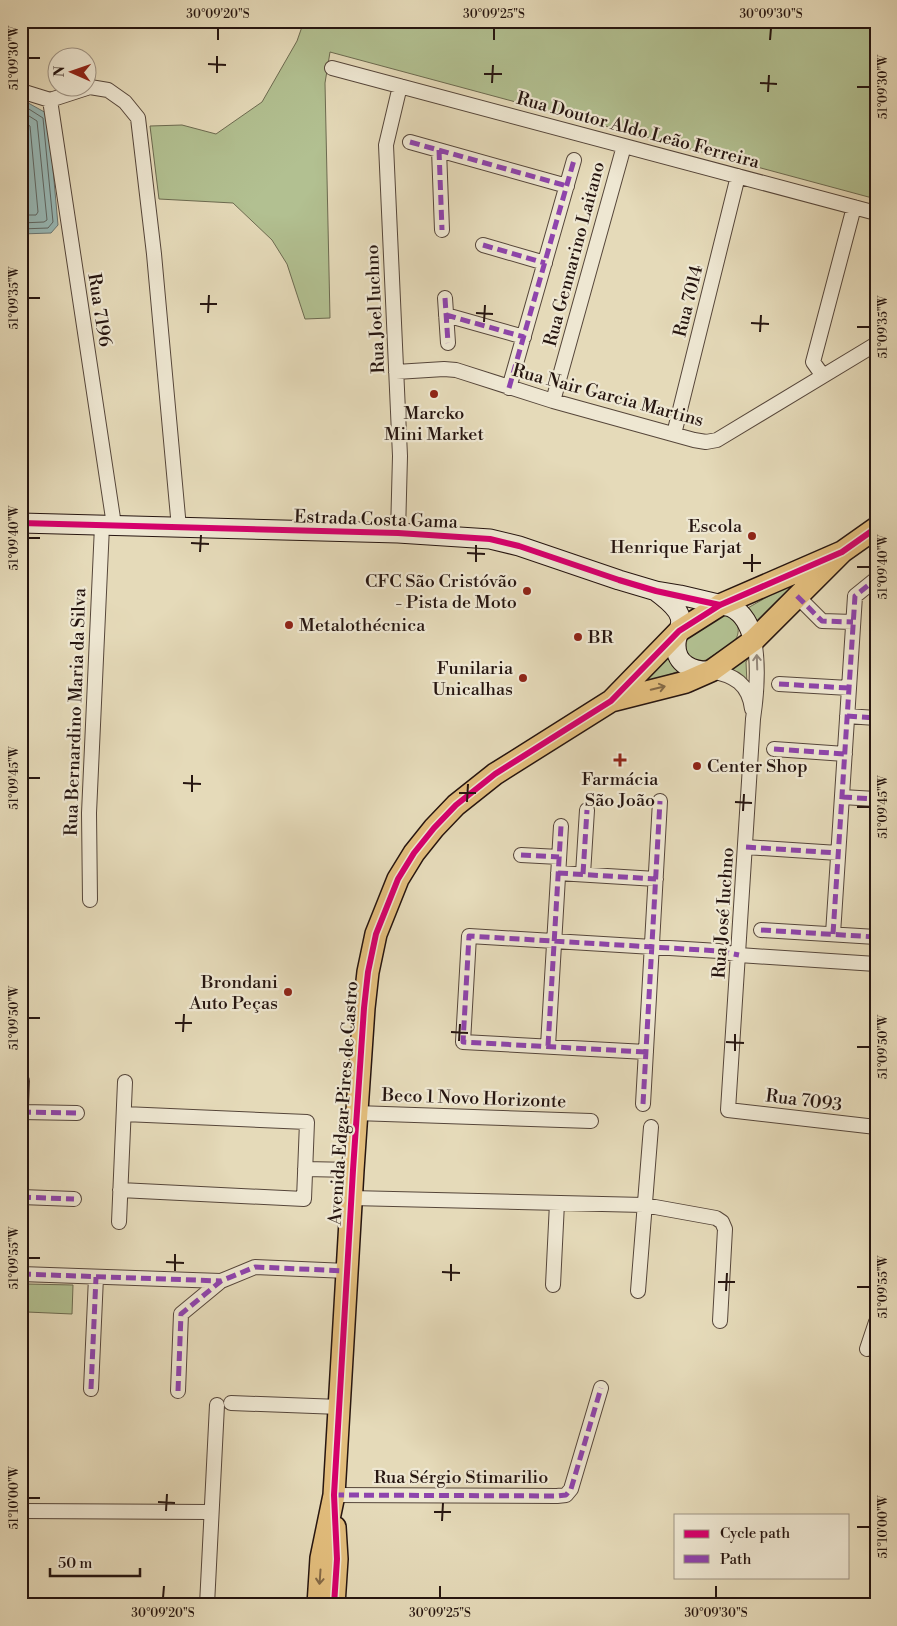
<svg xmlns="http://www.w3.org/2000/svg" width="897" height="1626" viewBox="0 0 897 1626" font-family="'Libre Bodoni',serif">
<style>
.green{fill:#b2c091;stroke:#6c6a50}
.water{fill:#98b9b7;stroke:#6a7774}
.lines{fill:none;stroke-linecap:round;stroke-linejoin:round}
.shore{stroke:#5f6764;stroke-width:1}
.street-casing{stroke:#56463a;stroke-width:16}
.secondary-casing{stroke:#261510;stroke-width:21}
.primary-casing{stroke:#261510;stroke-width:24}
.street{stroke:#eee7d2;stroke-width:14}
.secondary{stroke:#eee7d2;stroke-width:19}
.primary{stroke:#e2bd7c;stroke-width:21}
.quiet{stroke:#8e44ad;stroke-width:5;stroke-dasharray:10 5;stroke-linecap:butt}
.cycleway-casing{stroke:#eee7d2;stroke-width:9}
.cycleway{stroke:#d6006c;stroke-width:6}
.oneway{stroke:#94887b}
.oneway2{stroke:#846946}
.ticks{fill:none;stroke:#261510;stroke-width:2}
.poi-dot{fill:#8f2418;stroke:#eee7d2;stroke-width:2}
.labels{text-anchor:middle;stroke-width:4.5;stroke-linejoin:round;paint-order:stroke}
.street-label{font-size:18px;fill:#261510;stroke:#eee7d2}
.poi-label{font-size:18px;fill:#261510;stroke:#eee7d2;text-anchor:end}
.neatline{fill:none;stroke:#261510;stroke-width:2}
.ticks-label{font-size:12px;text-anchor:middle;fill:#261510}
</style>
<rect width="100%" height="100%" fill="#e5dab9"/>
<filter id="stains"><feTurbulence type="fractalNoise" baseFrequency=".004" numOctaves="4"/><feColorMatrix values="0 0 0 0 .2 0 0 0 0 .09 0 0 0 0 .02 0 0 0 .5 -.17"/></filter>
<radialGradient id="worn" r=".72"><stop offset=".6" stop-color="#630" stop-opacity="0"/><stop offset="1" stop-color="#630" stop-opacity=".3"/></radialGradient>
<path class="green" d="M304,21H876V199L330,52L325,83L330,318L305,319L287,264L272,240L233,203L159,199L150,126L182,125L216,134L262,102L297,41Z
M797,580L803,585L757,627L746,609Z
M722,615C737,616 743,630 734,642L706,660C690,665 680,648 690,635Z
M671,651L682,670L637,686Z
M750,655L746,662L747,684L729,669Z
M27,1284L73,1285L72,1314L27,1312Z"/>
<path class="water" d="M21,99L48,114L58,225L51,233L21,234Z"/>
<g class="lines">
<path class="shore" d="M21,104L43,118L53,222L48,228L21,229
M21,111L37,121L47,220L44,222L21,223
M21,120L30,126L38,212L36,215H21"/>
<defs>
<path id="street" d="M332,68L876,213
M21,91L50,100L90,87L108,90L125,102L138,118L154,254L179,528
M50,100L114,525
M410,142L567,186
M439,150L442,230
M483,245L545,263
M445,298L448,343
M446,315L524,337
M396,372L444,369L456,370L553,401L694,440L706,442L717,440L876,344
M823,376L813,362L854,207
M509,388L574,160
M553,401L624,146
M674,434L738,176
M398,533L400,456L386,145L400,86
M797,596L822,621L853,622
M754,640C759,666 757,692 753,719L728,1110L876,1127
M711,671C734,675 749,684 752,709
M779,684L849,688
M847,716L876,718
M774,749L845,754
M842,797L876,799
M746,847L838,853
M521,855L559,857
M558,873L656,879
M583,874L587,810
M90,900L89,813L102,526
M761,930L876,937
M833,934L855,596L876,579
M548,1046L561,826
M646,1052L463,1042L469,936L719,951L739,955L876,964
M643,1104L660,801
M21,1106L22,1081
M21,1112L77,1113
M356,1113L591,1121
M305,1169L353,1170
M120,1190L304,1199L307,1122L124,1114
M21,1197L74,1199
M351,1198L644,1205L716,1218L722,1222L725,1229L720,1321
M119,1222L125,1082
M21,1274L221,1281
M553,1285L557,1203
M638,1291L651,1127
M867,1349L876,1322
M91,1389L96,1277
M178,1391L181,1314L221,1281L255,1267L347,1271
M231,1403L340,1407
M334,1495L557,1496L566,1495L571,1489L601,1388
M21,1511L210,1512
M207,1605L217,1405"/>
<path id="secondary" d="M21,523L398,533L490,539L519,546L619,580L656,591L680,595L731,607C745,614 749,626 754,640
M656,591C664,598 677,606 680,617C683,627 676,635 676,644C675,665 694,672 711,671"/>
<path id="primary" d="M611,701L686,682L711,671L754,640L842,552L876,528
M318,1605L321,1558L334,1495L353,1170L364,1008L368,972L376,934L398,879L414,853L434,828L456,805L495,774L611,701L679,631L720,605L842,552
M334,1605L337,1559L335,1527"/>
</defs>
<use href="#street" class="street-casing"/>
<use href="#secondary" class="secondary-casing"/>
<use href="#primary" class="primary-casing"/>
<use href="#street" class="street"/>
<use href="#secondary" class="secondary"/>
<use href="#primary" class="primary"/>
<path class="quiet" d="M410,142L567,186
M439,150L442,230
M483,245L545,263
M445,298L448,343
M446,315L524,337
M509,388L574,160
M797,596L822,621L853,622
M779,684L849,688
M847,716L876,718
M774,749L845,754
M842,797L876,799
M746,847L838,853
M521,855L559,857
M558,873L656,879
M583,874L587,810
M761,930L876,937
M833,934L855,596L876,579
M548,1046L561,826
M646,1052L463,1042L469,936L719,951L739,955
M643,1104L660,801
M21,1106L22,1081
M21,1112L77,1113
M21,1197L74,1199
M21,1274L221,1281
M91,1389L96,1277
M178,1391L181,1314L221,1281L255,1267L347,1271
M334,1495L557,1496L566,1495L571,1489L601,1388"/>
<defs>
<path id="cycleway" d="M21,523L398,533L490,539L519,546L619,580L656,591L720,605
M334,1605L337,1559L334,1495L353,1170L364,1008L368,972L376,934L398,879L414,853L434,828L456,805L495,774L611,701L679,631L720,605L842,552L876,528"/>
</defs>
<use href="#cycleway" class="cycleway-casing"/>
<use href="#cycleway" class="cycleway"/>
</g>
<defs><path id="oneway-shaft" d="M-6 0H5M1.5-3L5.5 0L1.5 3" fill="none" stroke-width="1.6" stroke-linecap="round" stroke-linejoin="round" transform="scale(1.25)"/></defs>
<use class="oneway" href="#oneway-shaft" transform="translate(757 662) rotate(-92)"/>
<g class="oneway2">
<use href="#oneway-shaft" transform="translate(658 688) rotate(-14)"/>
<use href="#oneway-shaft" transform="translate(320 1577) rotate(94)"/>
</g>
<path class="ticks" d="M218,40V28M494,40V28M770,40L771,28M28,58H40M208,64L226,65M217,73V56M484,74H502M492,83L493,65M760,83L777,84M857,87H870M768,92L769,75M28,298H40M200,304H217M208,313L209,295M476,313L493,314M484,322L485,305M751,323L769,324M857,327H870M760,332L761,315M28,538H40M191,543L209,544M200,552L201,535M467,553L485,554M476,562V545M743,563H761M857,567H870M752,572V554M28,778H40M183,783L201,784M192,792V775M459,793H476M467,802L468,784M735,802L752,803M857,807H870M743,811L744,794M28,1018H40M175,1023H192M183,1032L184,1014M451,1032L468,1033M459,1041L460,1024M726,1042L744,1043M857,1047H870M735,1051V1034M28,1258H40M166,1262L184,1263M175,1271V1254M442,1272L460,1273M451,1281V1264M718,1282H735M857,1287H870M726,1291L727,1273M28,1498H40M158,1502L175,1503M166,1511L167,1494M434,1512H451M442,1521L443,1503M857,1527H870M163,1598L164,1586M440,1598V1586M716,1598V1586"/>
<g class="poi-dot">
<circle cx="434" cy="394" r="5"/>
<circle cx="752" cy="536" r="5"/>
<circle cx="527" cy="591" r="5"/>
<circle cx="289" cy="625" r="5"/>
<circle cx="578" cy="637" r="5"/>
<circle cx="523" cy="678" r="5"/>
<path d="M617.5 752.5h5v5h5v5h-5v5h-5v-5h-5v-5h5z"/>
<circle cx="697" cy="766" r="5"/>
<circle cx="288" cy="992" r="5"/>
</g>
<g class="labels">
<g class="street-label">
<text transform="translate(638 130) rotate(15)" y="6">Rua Doutor Aldo Leão Ferreira</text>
<text transform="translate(574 254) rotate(-75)" y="6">Rua Gennarino Laitano</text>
<text transform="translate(688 301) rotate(-76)" y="6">Rua 7014</text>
<text transform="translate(375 309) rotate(-93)" y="6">Rua Joel Iuchno</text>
<text transform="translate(100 310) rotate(81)" y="6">Rua 7196</text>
<text transform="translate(608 395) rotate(15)" y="6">Rua Nair Garcia Martins</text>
<text transform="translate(376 519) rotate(2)" y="6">Estrada Costa Gama</text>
<text transform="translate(75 712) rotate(-88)" y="6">Rua Bernardino Maria da Silva</text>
<text transform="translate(723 913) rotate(-86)" y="6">Rua José Iuchno</text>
<text transform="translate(474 1098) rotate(2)" y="6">Beco 1 Novo Horizonte</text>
<text transform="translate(804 1100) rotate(7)" y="6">Rua 7093</text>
<text transform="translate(343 1103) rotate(-86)" y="6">Avenida Edgar Pires de Castro</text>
<text x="461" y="1483">Rua Sérgio Stimarilio</text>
</g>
<g class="poi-label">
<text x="434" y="419" text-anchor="middle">Marcko<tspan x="434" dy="21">Mini Market</tspan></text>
<text x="742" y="532">Escola<tspan x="742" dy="21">Henrique Farjat</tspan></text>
<text x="517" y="587">CFC São Cristóvão<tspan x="517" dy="21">- Pista de Moto</tspan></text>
<text x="299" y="631" text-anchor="start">Metalothécnica</text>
<text x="588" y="643" text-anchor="start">BR</text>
<text x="513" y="674">Funilaria<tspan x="513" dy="21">Unicalhas</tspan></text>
<text x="707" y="772" text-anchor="start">Center Shop</text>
<text x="620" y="785" text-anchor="middle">Farmácia<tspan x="620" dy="21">São João</tspan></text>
<text x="278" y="988">Brondani<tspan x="278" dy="21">Auto Peças</tspan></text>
</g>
</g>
<rect width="897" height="1626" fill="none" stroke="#e5dab9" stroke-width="55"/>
<rect x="674" y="1514" width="175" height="65" fill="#eee7d2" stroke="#9e9384"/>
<rect x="684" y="1530" width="25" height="8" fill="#d6006c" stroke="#9e9384"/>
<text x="720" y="1538" font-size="15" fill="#261510">Cycle path</text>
<rect x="684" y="1555" width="25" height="8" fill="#8e44ad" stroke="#9e9384"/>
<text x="720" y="1564" font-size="15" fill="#261510">Path</text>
<g transform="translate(72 72) rotate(272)"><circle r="24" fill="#eee7d2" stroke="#9e9384"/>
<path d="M0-4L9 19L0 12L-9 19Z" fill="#8f2418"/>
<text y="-8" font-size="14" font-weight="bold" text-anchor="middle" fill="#261510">N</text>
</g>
<path d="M50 1568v8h90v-8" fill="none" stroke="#261510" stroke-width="2.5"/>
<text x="58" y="1568" font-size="15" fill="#261510" stroke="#eee7d2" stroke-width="4" paint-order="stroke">50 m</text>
<rect x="28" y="28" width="842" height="1570" class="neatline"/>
<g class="ticks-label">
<text x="218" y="18">30°09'20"S</text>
<text x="494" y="18">30°09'25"S</text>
<text x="771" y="18">30°09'30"S</text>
<text transform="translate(14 58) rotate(-90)" y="4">51°09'30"W</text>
<text transform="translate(883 87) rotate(-90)" y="4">51°09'30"W</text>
<text transform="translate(14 298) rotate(-90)" y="4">51°09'35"W</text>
<text transform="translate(883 327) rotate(-90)" y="4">51°09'35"W</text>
<text transform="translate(14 538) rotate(-90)" y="4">51°09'40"W</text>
<text transform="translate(883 567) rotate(-90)" y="4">51°09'40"W</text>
<text transform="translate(14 778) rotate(-90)" y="4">51°09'45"W</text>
<text transform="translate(883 807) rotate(-90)" y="4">51°09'45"W</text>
<text transform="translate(14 1018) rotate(-90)" y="4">51°09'50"W</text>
<text transform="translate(883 1047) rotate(-90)" y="4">51°09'50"W</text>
<text transform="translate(14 1258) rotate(-90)" y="4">51°09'55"W</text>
<text transform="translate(883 1287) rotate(-90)" y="4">51°09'55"W</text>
<text transform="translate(14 1498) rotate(-90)" y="4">51°10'00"W</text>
<text transform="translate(883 1527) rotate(-90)" y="4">51°10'00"W</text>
<text x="163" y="1617">30°09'20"S</text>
<text x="440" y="1617">30°09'25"S</text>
<text x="716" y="1617">30°09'30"S</text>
</g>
<rect width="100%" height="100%" filter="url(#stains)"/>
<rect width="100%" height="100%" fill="url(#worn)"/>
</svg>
